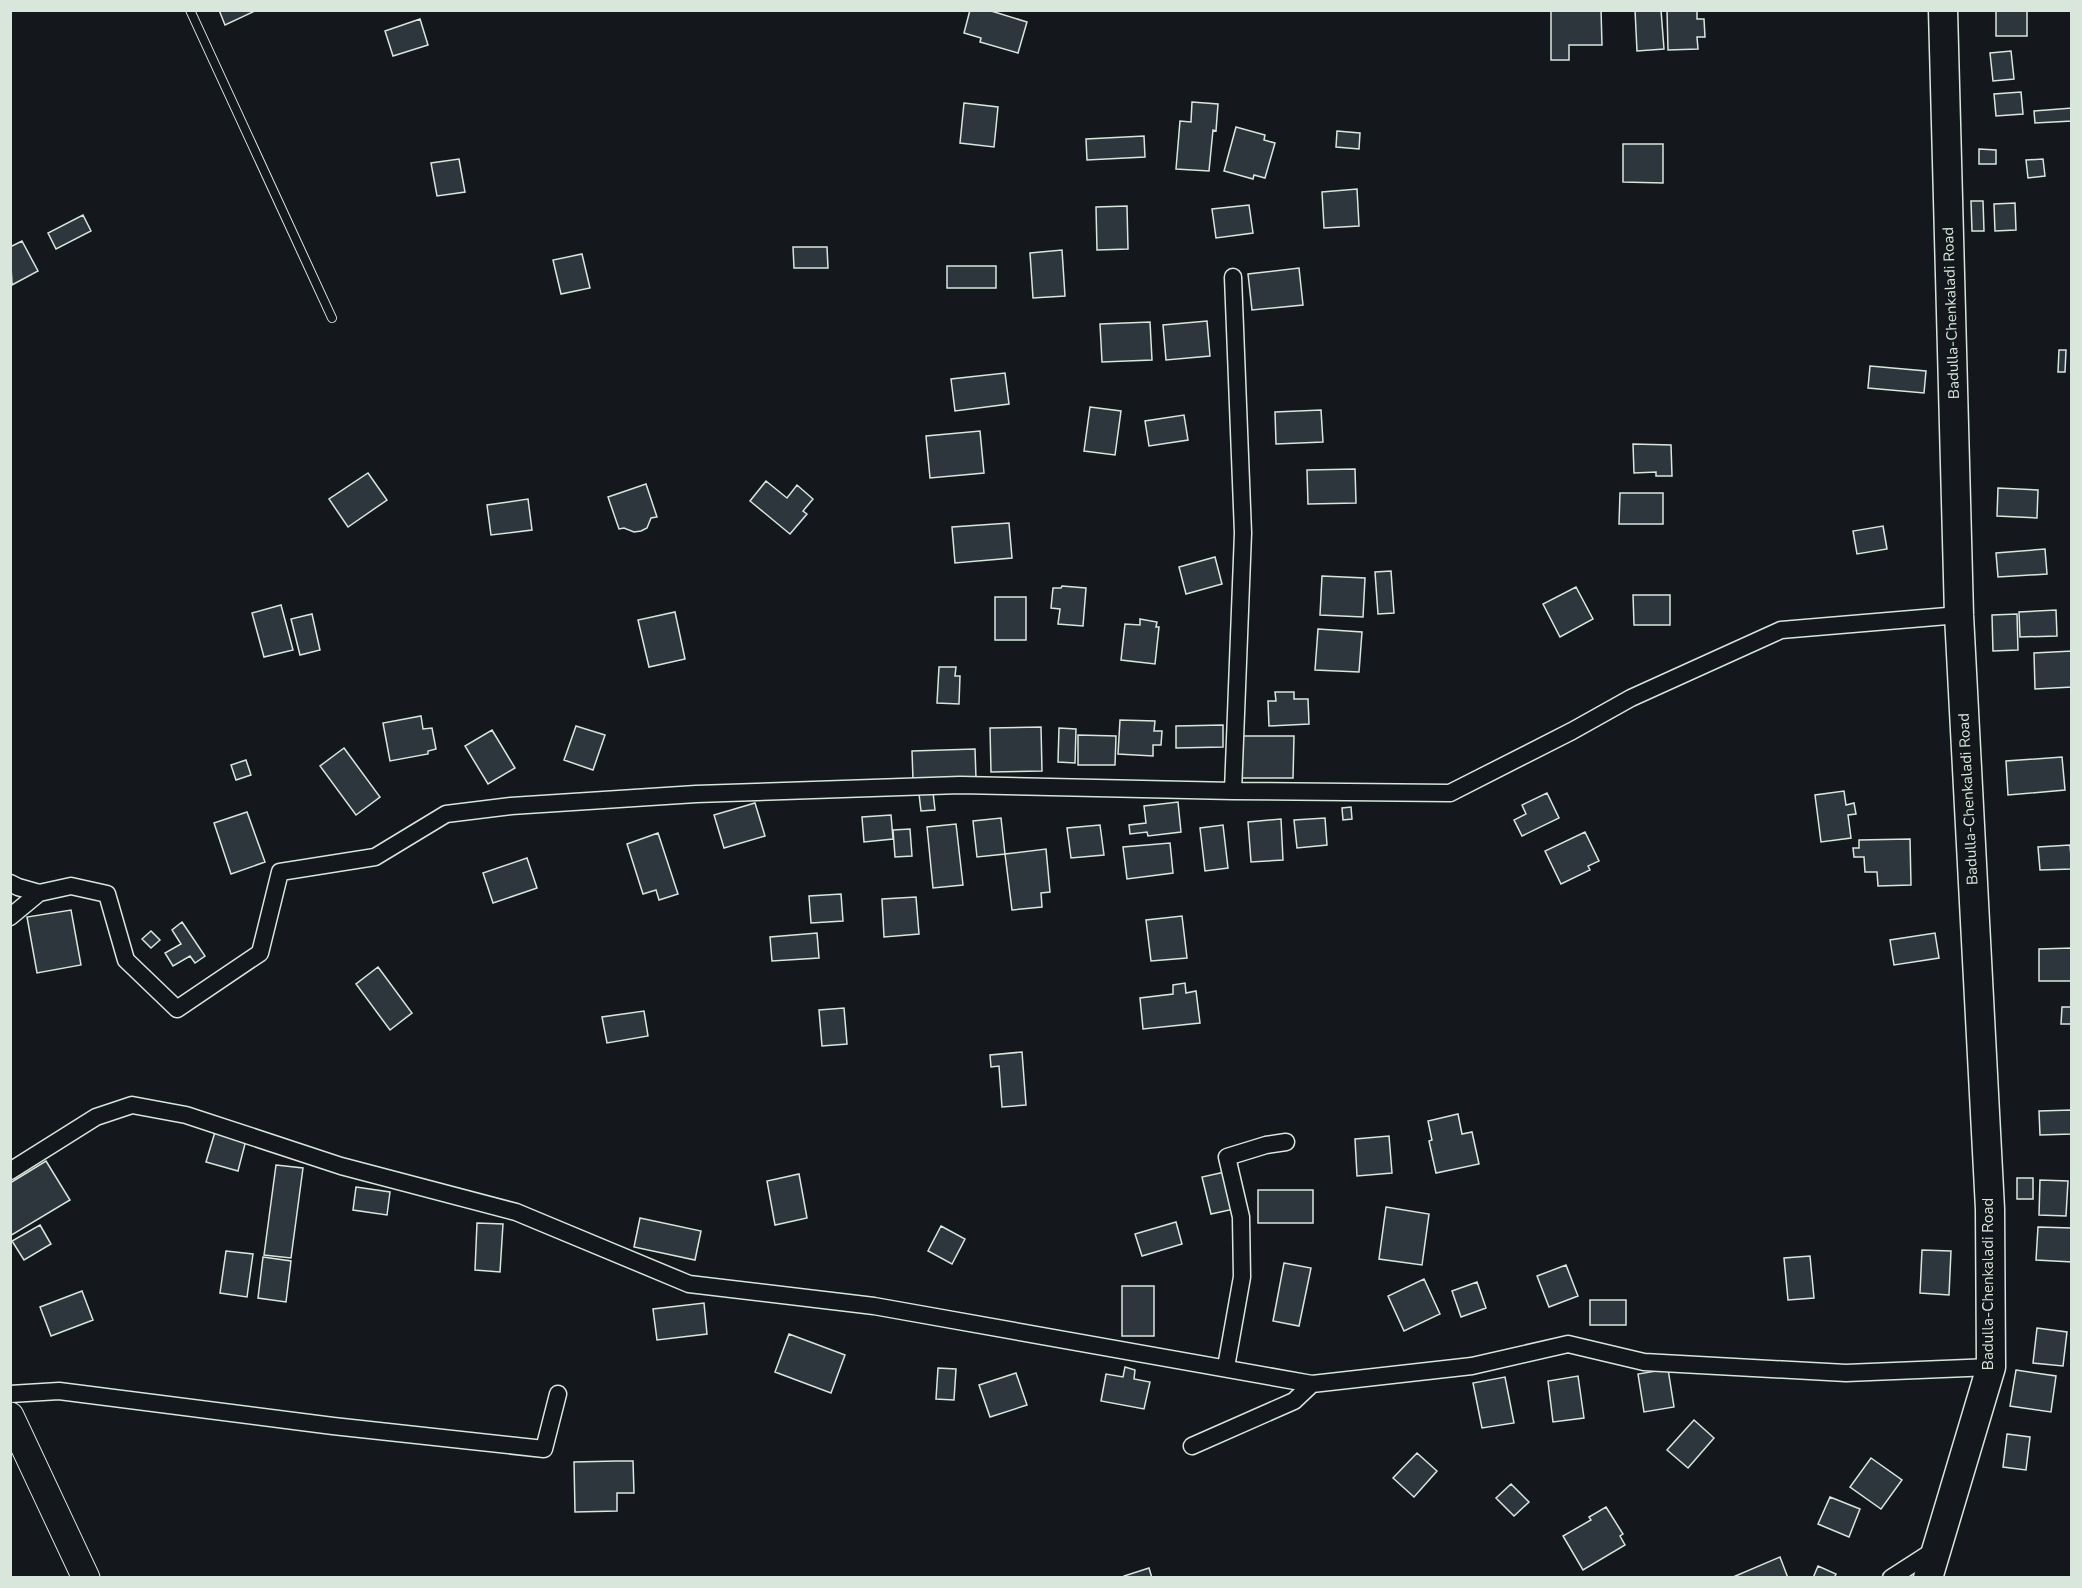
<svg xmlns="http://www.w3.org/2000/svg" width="2082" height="1588" viewBox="0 0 2082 1588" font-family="'Nunito Sans',sans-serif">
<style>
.building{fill:#2c363c;stroke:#d8e6dc;stroke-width:1.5}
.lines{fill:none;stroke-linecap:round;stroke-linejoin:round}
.service-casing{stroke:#d8e6dc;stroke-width:10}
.minor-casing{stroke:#d8e6dc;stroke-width:19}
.primary-casing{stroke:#d8e6dc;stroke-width:29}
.trunk-casing{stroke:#d8e6dc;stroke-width:31}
.service{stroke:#14181c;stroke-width:8}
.minor{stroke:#14181c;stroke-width:16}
.primary{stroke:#14181c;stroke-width:27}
.trunk{stroke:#14181c;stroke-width:28}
.labels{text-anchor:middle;stroke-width:4.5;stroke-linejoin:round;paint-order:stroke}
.street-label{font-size:15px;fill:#d8e6dc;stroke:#14181c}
</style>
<rect width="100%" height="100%" fill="#14181c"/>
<path class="building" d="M219,10H257L225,25Z
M970,10H988L1027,22L1018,53L980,42L981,38L964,33Z
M1551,10H1601L1602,45H1569V60H1551Z
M1635,10H1661L1664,49L1637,51Z
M1667,10H1697V19H1704L1705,37H1697L1698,49L1668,50Z
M1996,10H2027V36H1996Z
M420,19L428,45L393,56L385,31Z
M2011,51L2014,79L1993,81L1990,53Z
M2021,92L2023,114L1996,116L1994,94Z
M1192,102L1218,104L1216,131L1213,130L1209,171L1176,169L1180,121L1191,122Z
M964,103L998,107L994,147L960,143Z
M2072,108V121L2035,123L2034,111Z
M1236,127L1265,135L1264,140L1275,143L1265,178L1254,175L1253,179L1224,171Z
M1337,131L1360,133L1359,149L1336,147Z
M1144,136L1145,157L1087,160L1086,139Z
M1623,144H1663V183L1623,182Z
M1979,149L1996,150V164H1979Z
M459,159L465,192L437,196L431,163Z
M2043,159L2045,176L2028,178L2026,160Z
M1357,189L1359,226L1324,228L1322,192Z
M1971,201H1983L1984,231H1972Z
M2015,203L2016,230L1995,231L1994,204Z
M1249,205L1253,233L1216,238L1212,209Z
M1127,206L1128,249L1097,250L1096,207Z
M83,215L91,231L56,249L48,233Z
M22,241L38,271L12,285L10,247Z
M793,247H827L828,268H794Z
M1062,250L1065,296L1033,298L1030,253Z
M582,254L590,288L561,294L553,260Z
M947,266H996V288H947Z
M1299,268L1303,305L1252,310L1248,274Z
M1207,321L1210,356L1166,360L1163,325Z
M1150,322L1152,360L1102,362L1100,324Z
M2059,350H2066L2065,372H2058Z
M1870,366L1926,371L1924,393L1868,388Z
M1005,373L1009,404L955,411L951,379Z
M1090,407L1121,411L1115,455L1084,451Z
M1321,410L1323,442L1276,444L1275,412Z
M1184,415L1188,440L1149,446L1145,421Z
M980,431L984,473L930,478L926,436Z
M1633,444L1671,445L1672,476H1656V472L1634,473Z
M1355,469L1356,503L1308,504L1307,470Z
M368,473L387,500L348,527L329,499Z
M766,481L787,498L797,485L813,499L803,511L807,514L790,534L750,501Z
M646,484L657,517L651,518L647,528L641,531L634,532L624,528L619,529L608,497Z
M1998,488L2038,490L2037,518L1997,516Z
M1620,493H1663V524H1619Z
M528,499L532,530L491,535L487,505Z
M1009,523L1012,558L955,563L952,527Z
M1883,526L1887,549L1857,554L1853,531Z
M2045,549L2047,574L1998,577L1996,553Z
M1215,557L1222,584L1186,594L1179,567Z
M1391,571L1394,613L1378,614L1375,572Z
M1322,576L1365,578L1363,617L1320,615Z
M1062,586L1086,588L1083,626L1058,624L1060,609L1051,608L1053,588H1061Z
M1576,587L1593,619L1560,637L1543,604Z
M1633,595H1670V625H1634Z
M995,597H1026V640H995Z
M281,605L293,650L264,657L252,613Z
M2056,610L2057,636L2020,637L2019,612Z
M675,612L685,659L649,667L638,620Z
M312,614L320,650L300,655L291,619Z
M2017,614L2018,650L1993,651L1992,615Z
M1140,619L1157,622L1156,627H1159L1155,664L1121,660L1125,624L1140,625Z
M1318,629L1362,632L1359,672L1315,670Z
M2072,651V687L2035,689L2034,653Z
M939,667H956L955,676H960L959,704L937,703Z
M1275,692H1294V699H1308L1309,724L1269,726L1268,701H1276Z
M421,716L423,729L432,728L436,749L428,751V754L390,761L383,723Z
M1120,720L1155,721L1154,731H1162L1161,745H1153V756L1118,754Z
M1223,725V747L1176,748V726Z
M576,726L605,735L593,770L564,760Z
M1041,727L1042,771L991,772L990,728Z
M1059,728L1076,729L1075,763L1058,762Z
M492,730L515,768L488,784L465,746Z
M1078,735L1116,736L1115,765H1078Z
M1240,736H1294L1293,778H1240Z
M344,748L380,797L356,815L320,766Z
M975,749L976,778L913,780L912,751Z
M2062,757L2065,790L2008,795L2006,761Z
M246,760L251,775L236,780L231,765Z
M1844,791L1846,805L1854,803L1856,814L1848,815L1851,838L1821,842L1815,795Z
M933,792L935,810L921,811L919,794Z
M1547,793L1559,818L1522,836L1514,820L1526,814L1522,805Z
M1178,802L1181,832L1148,836L1147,832L1130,834L1129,825L1146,823L1144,806Z
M755,803L765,836L724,848L714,815Z
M1351,807L1352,819L1343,820L1342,808Z
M247,812L265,862L231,874L214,823Z
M891,815L893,839L864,842L862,817Z
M1001,818L1005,854L977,857L973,821Z
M1325,818L1327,845L1297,848L1294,820Z
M1281,819L1283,860L1251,862L1248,822Z
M956,824L963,885L933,888L927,827Z
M1100,825L1104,855L1071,858L1067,828Z
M1223,825L1228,868L1205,871L1200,828Z
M910,829L912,856L895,857L893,830Z
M1585,832L1599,861L1588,866L1590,870L1561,884L1545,851Z
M658,833L678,894L659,900L656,890L643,894L627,844Z
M1910,839L1911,885L1878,886L1877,872H1865L1864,857H1854L1853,848H1859V840Z
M1170,843L1173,873L1127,879L1123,847Z
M2070,845L2072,869L2040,870L2038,847Z
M1046,849L1050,892L1041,893L1042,907L1012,910L1005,854Z
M527,858L537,888L493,903L483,873Z
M841,894L843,921L811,923L809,896Z
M916,897L919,934L884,937L882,899Z
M71,910L81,965L37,973L27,917Z
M1182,916L1187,958L1151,961L1146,920Z
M182,922L205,956L195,963L190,956L173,966L165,953L181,944L172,930Z
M151,931L160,940L151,948L142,939Z
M817,933L819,958L772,961L770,937Z
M1935,933L1939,958L1894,965L1890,940Z
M2072,948V981H2039V949Z
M378,967L412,1013L390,1030L356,984Z
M1185,983L1186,993L1196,991L1200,1023L1143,1029L1140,998L1173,994V985Z
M2062,1007H2072V1024H2061Z
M844,1008L847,1044L822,1046L819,1010Z
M644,1011L648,1036L607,1043L602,1017Z
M1022,1052L1026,1105L1002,1107L999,1066L991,1067L990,1055Z
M2072,1110V1134L2040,1135L2039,1111Z
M1458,1114L1462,1134L1472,1132L1479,1164L1436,1173L1429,1141L1432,1140L1428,1121Z
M215,1132L246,1140L238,1171L206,1162Z
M1389,1136L1392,1173L1357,1176L1355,1139Z
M46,1161L70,1200L10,1236V1183Z
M276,1165L303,1168L291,1258L264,1255Z
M1225,1172L1234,1209L1211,1214L1202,1177Z
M799,1174L807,1218L775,1225L767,1181Z
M2017,1178H2033V1199H2017Z
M2040,1180L2068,1181L2066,1216L2039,1215Z
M356,1187L390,1192L387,1215L353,1210Z
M1258,1190H1313V1223H1258Z
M1386,1207L1429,1214L1422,1265L1379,1259Z
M640,1218L701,1231L695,1260L634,1247Z
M1176,1222L1182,1244L1142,1256L1135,1234Z
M477,1223L503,1224L500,1272L475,1270Z
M40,1225L51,1244L24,1260L12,1241Z
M941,1226L965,1239L952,1264L928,1251Z
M2038,1227L2072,1228V1262L2036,1260Z
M1922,1250L1951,1251L1949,1295L1920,1293Z
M226,1251L253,1254L247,1297L220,1293Z
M1810,1256L1814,1298L1788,1300L1784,1258Z
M263,1257L291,1261L286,1302L258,1298Z
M1284,1263L1311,1268L1299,1326L1273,1321Z
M1566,1265L1578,1296L1549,1307L1537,1276Z
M1424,1279L1440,1314L1404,1331L1388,1296Z
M1477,1282L1486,1308L1461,1317L1452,1291Z
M1122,1286H1154V1336H1122Z
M82,1291L93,1320L51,1336L40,1307Z
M1590,1300H1626V1325H1590Z
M704,1303L707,1334L657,1340L653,1309Z
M2037,1328L2067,1332L2063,1366L2033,1363Z
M789,1334L845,1355L831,1393L775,1372Z
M1125,1367L1135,1370L1134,1379L1150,1382L1144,1409L1101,1401L1106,1374L1123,1377Z
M938,1368L956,1369L954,1400L936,1399Z
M1668,1369L1674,1407L1644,1412L1638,1374Z
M2016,1370L2056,1376L2051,1412L2010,1406Z
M1016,1373L1027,1405L990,1417L979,1385Z
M1578,1376L1584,1418L1553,1422L1548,1381Z
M1505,1377L1514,1423L1482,1428L1473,1383Z
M1694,1420L1714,1438L1688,1468L1667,1450Z
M2007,1434L2030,1437L2026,1470L2003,1467Z
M1417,1453L1437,1471L1414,1497L1393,1478Z
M1871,1458L1902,1480L1881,1509L1850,1487Z
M616,1461H633L634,1493H617V1511L575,1512L574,1462Z
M1511,1484L1529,1502L1514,1516L1496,1498Z
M1830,1497L1860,1509L1849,1537L1818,1524Z
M1606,1507L1623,1534L1620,1536L1625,1545L1583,1570L1563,1536L1591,1520L1589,1517Z
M1780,1557L1788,1578H1734L1733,1577Z
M1818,1566L1836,1574L1834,1578H1813Z
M1149,1568L1152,1578H1124V1576Z"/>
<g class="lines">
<defs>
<path id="service" d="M190,10L332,318"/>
<path id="minor" d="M1233,277L1243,533L1233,791
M10,883L18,887L39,893
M10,917L39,893L71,886L107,894L126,960L177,1009L260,953L280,872L375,857L446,814L511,806L696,794L960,785L1233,791L1450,793L1572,731L1631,698L1781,630L1959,615
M10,1171L96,1117L132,1105L186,1115L341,1166L516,1212L689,1284L874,1306L1312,1384L1472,1366L1568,1344L1644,1362L1846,1373L1991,1367
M1226,1367L1242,1277L1241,1217L1227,1157L1266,1145L1286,1142
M10,1394L59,1391L333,1426L544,1449L558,1394
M1192,1446L1294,1401L1312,1384
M1891,1578L1936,1549"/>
<path id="primary" d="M10,1416L86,1578"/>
<path id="trunk" d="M1928,1578L1991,1367L1990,1209L1959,615L1943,10"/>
</defs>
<use href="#service" class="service-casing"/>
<use href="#minor" class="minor-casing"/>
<use href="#primary" class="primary-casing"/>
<use href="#trunk" class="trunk-casing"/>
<use href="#service" class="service"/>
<use href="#minor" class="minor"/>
<use href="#primary" class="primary"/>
<use href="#trunk" class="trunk"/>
</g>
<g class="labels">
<g class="street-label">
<text transform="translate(1951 313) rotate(-92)" y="5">Badulla-Chenkaladi Road</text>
<text transform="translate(1968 799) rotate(-93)" y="5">Badulla-Chenkaladi Road</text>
<text transform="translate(1988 1284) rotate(-90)" y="5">Badulla-Chenkaladi Road</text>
</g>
</g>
<rect width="2082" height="1588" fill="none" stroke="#d8e6dc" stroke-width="24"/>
</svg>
